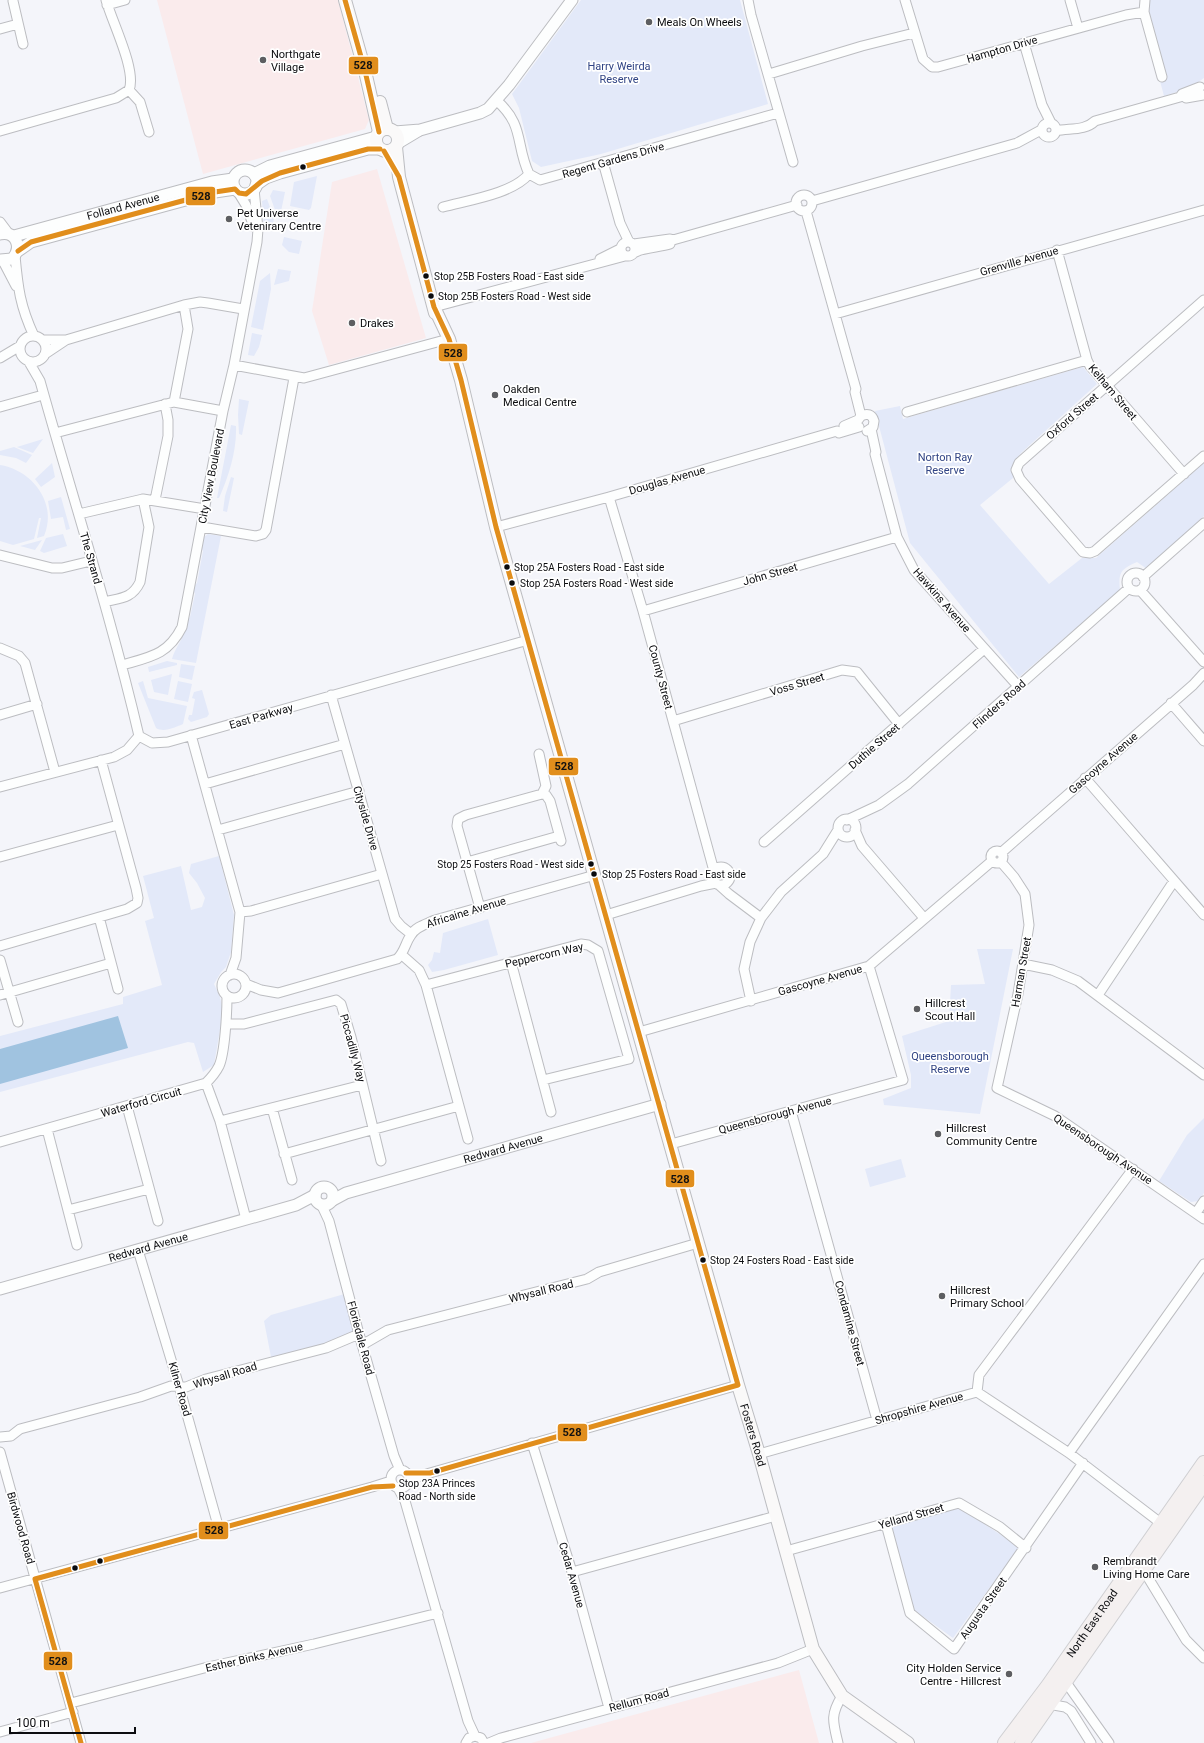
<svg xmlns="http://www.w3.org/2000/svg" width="1204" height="1743" viewBox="0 0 1204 1743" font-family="Roboto,sans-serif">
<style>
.commercial{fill:#faebec}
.green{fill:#e3e9f9}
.water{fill:#a0c3e0}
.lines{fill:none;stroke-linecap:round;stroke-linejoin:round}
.minor-casing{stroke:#bcbdc1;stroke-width:11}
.tertiary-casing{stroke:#bcbdc1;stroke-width:13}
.secondary-casing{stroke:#bcbdc1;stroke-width:14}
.trunk-casing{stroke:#cfcfd2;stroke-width:16}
.minor{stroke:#fdfefe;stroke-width:9}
.tertiary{stroke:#fdfefe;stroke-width:11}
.secondary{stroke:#faf9f9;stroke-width:12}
.trunk{stroke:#f4f0f0;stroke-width:14}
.bus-1-casing{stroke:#fff;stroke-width:8}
.bus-1{stroke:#e18e1c;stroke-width:5}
.poi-dot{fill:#5d5e61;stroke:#fff;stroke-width:1.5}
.bus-dot{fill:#0b0c0f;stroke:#fff;stroke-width:1.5}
.labels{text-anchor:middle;stroke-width:3.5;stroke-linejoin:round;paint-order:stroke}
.bus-label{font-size:10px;fill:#0b0c0f;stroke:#fff;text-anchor:start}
.poi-label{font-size:11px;fill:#0b0c0f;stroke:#fff;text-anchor:start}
.street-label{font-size:11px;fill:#0b0c0f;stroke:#fff}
.park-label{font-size:11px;fill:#314484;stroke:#fff}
.line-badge{stroke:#fff;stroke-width:1.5}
.pale-badge-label{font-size:11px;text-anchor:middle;font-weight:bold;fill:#111}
</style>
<rect width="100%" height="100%" fill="#f4f5fa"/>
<path class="commercial" d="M157,0H338L369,120L365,129L203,174Z
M377,169L426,338L329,365L312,311L332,182Z
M799,1670L819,1743H531L637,1714Z"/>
<path class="green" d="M581,0H740L768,104L601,154L541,167L532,161L519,108L512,94Z
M1149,0H1204V78L1190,88L1164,96L1160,81L1167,79L1148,12Z
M317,176L311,208L309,210L290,206L294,182Z
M273,190L285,192L279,221L270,196Z
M267,199L274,218L272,230L264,229L262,201Z
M284,237L302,241L299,254L289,252L282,245Z
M278,269L291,271L289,281L274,285Z
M270,273L271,289L263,330L251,327L260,281Z
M252,333L262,335L259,347L254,356L248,355Z
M1083,367L1097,384L1021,453L1013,464V478L980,505L1049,584L1082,558H1096L1204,463V516L1147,569L1137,562C1121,569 1118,572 1120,590L1019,677L910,543L875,411L900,406L903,419Z
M239,399L249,401L242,435L239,434L238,415Z
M231,425L236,426C237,450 229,476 219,498H217Z
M43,439L33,453L17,447Z
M14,447L32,455L26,463L16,458L0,455V451Z
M52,463L55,477L41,487L35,479Z
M0,465C32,470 58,503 44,536L37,538L41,518H39L34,539L13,545L0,541Z
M231,477L234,478L227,512L223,511L225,496Z
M61,497L70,529L66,530L63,517L51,519L48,501Z
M63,534L67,546L44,553L40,551L46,538Z
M208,534L221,536L196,663L172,659C175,648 180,644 183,635C185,628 185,621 190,617L195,594L193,590L194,586L197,583L203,551L201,547L204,537Z
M42,540L35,550L20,546Z
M167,661L177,663V665L149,672L148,667Z
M181,664L195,666L192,680L179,677Z
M172,674L168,695L154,692L151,680Z
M143,681L148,698L187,706L183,724C176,727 164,733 156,728L138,683Z
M178,681L192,684L188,702L174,699Z
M202,690L209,714L207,717L191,722L188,719L189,715H192L195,699L192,698L194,692Z
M219,856L234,915L231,952L226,967L221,972L214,984L220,997L223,1012L214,1065L203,1072L194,1043L188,1042L0,1092V1036L123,1004V997L162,985L145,921L154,918L143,876L181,866L191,910L202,907L205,898L197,883L189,873L191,864Z
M488,919L498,955L444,970L432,972L428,965L432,960L434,952L440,953L443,933Z
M977,949H1013L980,1114L884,1105L883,1099L911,1088V1075L902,1036L949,1021L951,985L985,984Z
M1204,1118V1193L1199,1201L1191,1202L1159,1181L1187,1135Z
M901,1159L906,1177L870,1187L865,1169Z
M348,1293L359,1334L272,1362L264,1321L271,1315Z
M959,1507L1019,1547L953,1638L914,1610L891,1527Z"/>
<path class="water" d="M118,1016L128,1048L0,1084V1049Z"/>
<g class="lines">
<defs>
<path id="minor" d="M748,0L751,15L793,162
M905,0L923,59L932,67H938L1126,15L1144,12
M1070,0L1078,28
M1145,0L1144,12L1162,77
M13,1L23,44
M107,5L125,0
M0,29L18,24
M1024,43L1042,105L1051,123
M769,74L862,46L914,33
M129,90L140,102L149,132
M1186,98L1203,95
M496,100C525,125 515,144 529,174L540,180L778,113
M1042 130a7 7 0 1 1 14 0a7 7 0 1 1-14 0Z
M0,131L116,98L129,90C137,71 112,22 106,0
M1056,131C1069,128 1085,131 1095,121L1180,97L1182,94L1200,87
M603,162L620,223L629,242
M238,192L246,205L254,227
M796 203a8 8 0 1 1 16 0a8 8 0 1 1-16 0Z
M812,201L1017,143L1041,130
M443,207C469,200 512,194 529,174
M806,211L856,389L855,392L861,416
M0,222L9,234
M621 249a7 7 0 1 1 14 0a7 7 0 1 1-14 0Z
M634,244L670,239L673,240L797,205
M1057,250L1087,360L1090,366L1184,474
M636,252C642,248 660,247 670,244
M15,256C18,288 20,306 34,336
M600,259L620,249
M3,261L16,286
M1204,300L1019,463L1016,470L1020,479L1083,552L1090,553L1095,551L1204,456
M434,307L625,256
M835,314L1204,210
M20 349a13 13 0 1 1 26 0a13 13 0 1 1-26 0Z
M43,340H66L184,305L200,302L208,303L243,309
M45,354L66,340
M0,358L20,346
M29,362L40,381C73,499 111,616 139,736
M234,365L304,378L441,341
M174,402L188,329L184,305
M0,407L43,395
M907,412L1087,360
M844,426L858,420L861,416C867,413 872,414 874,421L873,427L867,431
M871,429L876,452L875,454L897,537L914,570L1018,686
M55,433L174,402L223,411
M609,497L643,611L714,871
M155,500L168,436V420L165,404
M79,514L143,499L205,509
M202,527L256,536L263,534L266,530L294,378
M496,527L609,497L837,431L839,433L859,427
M0,555L52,568H62L91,561
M1127 582a9 9 0 1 1 18 0a9 9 0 1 1-18 0Z
M1143,577L1204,523
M1140,590L1204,662
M104,602C120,598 132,599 140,582L149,527L143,499
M643,611L897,537
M0,648L19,656L25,663L55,772
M122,665C150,657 168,655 182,627L223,411L234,365L257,242L258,229L254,189
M331,695L395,919L401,926L411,934
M1171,703L1204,741
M0,715L37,704
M673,721L842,670L857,672L899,724
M191,735L240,912L236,958L230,975
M539,754L546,786L542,794
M1085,778L1204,915
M205,784L345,744
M0,787L114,757L127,750L139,736L152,743L168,742L528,640
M838 828a9 9 0 1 1 18 0a9 9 0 1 1-18 0Z
M847,820L879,805L908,784L1129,588
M218,830L359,791
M855,830L862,846L924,918
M764,842L984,649
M991 857a6 6 0 1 1 12 0a6 6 0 1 1-12 0Z
M1002,852L1193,685L1204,673
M0,857L118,825
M467,862L559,836
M1001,862L1014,877L1025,894L1029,925L1018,994L997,1088L1055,1116L1204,1219
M712 876a9 9 0 1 1 18 0a9 9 0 1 1-18 0Z
M719,885L729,894L761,918
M480,908L457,826L458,819L466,815L542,794L546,795L550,801L561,841
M240,912L251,911L382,874
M606,915L701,886L716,883
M99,917L118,989
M0,946L127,909L137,903L138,898L136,888L101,760
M402,955L419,970L426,985L468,1139
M0,960L18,1022
M511,962L551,1112
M1023,964L1052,970L1078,981L1204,1075
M222 986a12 12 0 1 1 24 0a12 12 0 1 1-24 0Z
M246,984L261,990L278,993L397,959C405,952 405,943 411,935C416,926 427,924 435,920L595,875
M426,985L581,944L588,945L598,951L629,1059L543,1080
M0,995L111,963
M1098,995L1174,881
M751,1001L744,969L750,942L761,918L781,892L823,854L838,830
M226,1024H244L336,1000L341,1004L351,1037L381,1161
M639,1032L869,966L992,861
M206,1083L220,1121L246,1219
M127,1106L158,1221
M272,1108L292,1180
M791,1111L877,1420
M220,1121L362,1085
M47,1129L77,1245
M0,1142L206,1083C211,1078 216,1072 219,1066C225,1053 227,1011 227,996
M671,1144L903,1080L869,966
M284,1154L459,1106
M322,1206L329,1221L359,1334L394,1456L400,1470
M68,1210L149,1189
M1196,1213L1204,1201
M138,1250L179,1386L219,1529
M362,1345L388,1330L587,1279L599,1272L698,1243
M977,1392L979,1375L1133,1169
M977,1392L1069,1453L1162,1524
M0,1437L11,1436L20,1429L140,1397L171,1386L186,1387L206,1379L326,1348L359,1334
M532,1443L572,1572L609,1708
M0,1452L81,1743
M1069,1453L1204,1264
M759,1454L977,1392
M391 1479a9 9 0 1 1 18 0a9 9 0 1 1-18 0Z
M409,1480L430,1473L738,1385
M398,1488L405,1501L468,1721L475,1736
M886,1524L910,1613L954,1649L1083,1463
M786,1551L959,1503L1000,1527L1026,1548
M1144,1571L1186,1640L1204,1658
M572,1572L776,1516
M0,1588L372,1487L391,1481
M1065,1681L1109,1743
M71,1703L208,1667L314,1644L438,1613
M1048,1704L1065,1707L1071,1711L1091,1743
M0,1732L73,1712
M466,1743L469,1738L475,1736L481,1738L484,1743
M489,1743L501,1738L778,1663L813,1649
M838,1743C833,1722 830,1715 842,1696"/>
<g id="tertiary">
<path d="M395,132L420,130L480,113L488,109L509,85L572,0"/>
<path d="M398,143L418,131"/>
<circle cx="245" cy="182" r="12"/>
<path d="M254,174L270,166L376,137"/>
<path d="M256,185L266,178L280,173L368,149H380"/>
<path d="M0,234C16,230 23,248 12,259L0,260"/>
<path id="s1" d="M14,236L212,182L233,179"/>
<path d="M18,251L31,242L215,192L235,189"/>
<circle cx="324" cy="1196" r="9"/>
<path id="s2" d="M333,1200L346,1193L660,1104"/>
<path id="s3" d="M0,1289L296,1205L315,1195"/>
</g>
<g id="secondary">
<path d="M345,0L365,71L379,132"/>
<path d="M380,102L387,129"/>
<circle cx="387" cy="140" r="11"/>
<path d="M396,147L399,177L435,313"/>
<path id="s4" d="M434,307L449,339L461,380L496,527L738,1385L759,1454L813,1649L842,1696L908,1743"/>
</g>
<g id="trunk">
<path id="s5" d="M1005,1743L1048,1686L1204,1463"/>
<path d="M1022,1743L1204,1483"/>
</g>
</defs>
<use href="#minor" class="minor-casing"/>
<use href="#tertiary" class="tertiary-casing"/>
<use href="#secondary" class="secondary-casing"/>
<use href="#trunk" class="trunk-casing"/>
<use href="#minor" class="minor"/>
<use href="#tertiary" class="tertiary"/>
<use href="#secondary" class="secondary"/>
<use href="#trunk" class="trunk"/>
<defs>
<path id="bus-1" d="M345,0L365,71L379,132
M384,151L399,177L434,307L449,339L461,380L496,527L738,1385
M18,251L31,242L215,192L235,189L239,193L246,194L262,181L280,173L368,149H380
M406,1473H430L738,1385
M35,1579L372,1487L393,1486
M35,1579L81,1743"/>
</defs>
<use href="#bus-1" class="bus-1-casing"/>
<use href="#bus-1" class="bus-1"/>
</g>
<g class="poi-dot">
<circle cx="649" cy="22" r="4"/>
<circle cx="263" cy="60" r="4"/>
<circle cx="229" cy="219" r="4"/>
<circle cx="352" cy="323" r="4"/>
<circle cx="495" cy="395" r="4"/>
<circle cx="917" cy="1009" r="4"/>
<circle cx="938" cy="1134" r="4"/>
<circle cx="942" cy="1296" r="4"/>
<circle cx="1095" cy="1567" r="4"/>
<circle cx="1009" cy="1674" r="4"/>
</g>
<g class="bus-dot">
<circle cx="303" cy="167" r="3.5"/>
<circle cx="426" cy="276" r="3.5"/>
<circle cx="431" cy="296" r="3.5"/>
<circle cx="507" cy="567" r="3.5"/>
<circle cx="512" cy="583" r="3.5"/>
<circle cx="591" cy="864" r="3.5"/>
<circle cx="594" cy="874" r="3.5"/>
<circle cx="703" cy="1260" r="3.5"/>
<circle cx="437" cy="1471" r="3.5"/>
<circle cx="100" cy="1561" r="3.5"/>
<circle cx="75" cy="1568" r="3.5"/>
</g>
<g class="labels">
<g class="bus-label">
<text x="434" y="280">Stop 25B Fosters Road - East side</text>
<text x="438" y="300">Stop 25B Fosters Road - West side</text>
<text x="514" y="571">Stop 25A Fosters Road - East side</text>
<text x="520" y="587">Stop 25A Fosters Road - West side</text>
<text x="584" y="868" text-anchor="end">Stop 25 Fosters Road - West side</text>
<text x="602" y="878">Stop 25 Fosters Road - East side</text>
<text x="710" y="1264">Stop 24 Fosters Road - East side</text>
<text x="437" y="1487" text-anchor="middle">Stop 23A Princes<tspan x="437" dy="13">Road - North side</tspan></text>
</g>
<g class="poi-label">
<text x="657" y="26">Meals On Wheels</text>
<text x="271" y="58">Northgate<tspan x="271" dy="13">Village</tspan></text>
<text x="237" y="217">Pet Universe<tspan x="237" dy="13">Vetenirary Centre</tspan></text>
<text x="360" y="327">Drakes</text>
<text x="503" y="393">Oakden<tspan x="503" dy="13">Medical Centre</tspan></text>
<text x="925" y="1007">Hillcrest<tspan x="925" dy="13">Scout Hall</tspan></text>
<text x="946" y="1132">Hillcrest<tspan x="946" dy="13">Community Centre</tspan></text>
<text x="950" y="1294">Hillcrest<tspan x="950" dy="13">Primary School</tspan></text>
<text x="1103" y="1565">Rembrandt<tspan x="1103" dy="13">Living Home Care</tspan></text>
<text x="1001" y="1672" text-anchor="end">City Holden Service<tspan x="1001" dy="13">Centre - Hillcrest</tspan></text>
</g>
<g class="street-label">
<text transform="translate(1002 49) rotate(-16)" y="4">Hampton Drive</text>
<text transform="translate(613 160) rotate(-16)" y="4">Regent Gardens Drive</text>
<text dy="4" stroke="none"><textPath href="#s1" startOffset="113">Folland Avenue</textPath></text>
<text transform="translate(1019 261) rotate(-16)" y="4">Grenville Avenue</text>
<text transform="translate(1113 392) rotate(50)" y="4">Kelham Street</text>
<text transform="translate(1072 416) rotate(-41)" y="4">Oxford Street</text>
<text transform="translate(211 476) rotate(-79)" y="4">City View Boulevard</text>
<text transform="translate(667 480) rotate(-16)" y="4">Douglas Avenue</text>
<text transform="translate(91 558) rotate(74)" y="4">The Strand</text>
<text transform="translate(770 574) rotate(-16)" y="4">John Street</text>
<text transform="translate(942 600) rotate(49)" y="4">Hawkins Avenue</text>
<text transform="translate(661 677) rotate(75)" y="4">County Street</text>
<text transform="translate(797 684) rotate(-17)" y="4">Voss Street</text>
<text transform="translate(999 704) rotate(-42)" y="4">Flinders Road</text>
<text transform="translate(261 716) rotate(-16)" y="4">East Parkway</text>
<text transform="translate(874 746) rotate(-41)" y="4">Duthie Street</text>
<text transform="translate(1103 763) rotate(-41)" y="4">Gascoyne Avenue</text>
<text transform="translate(366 818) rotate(74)" y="4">Cityside Drive</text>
<text transform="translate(466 912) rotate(-17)" y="4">Africaine Avenue</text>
<text transform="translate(544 955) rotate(-13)" y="4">Peppercorn Way</text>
<text transform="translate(1021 972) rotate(-80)" y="4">Harman Street</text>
<text transform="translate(820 980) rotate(-16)" y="4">Gascoyne Avenue</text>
<text transform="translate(353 1048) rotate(75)" y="4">Piccadilly Way</text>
<text transform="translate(141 1102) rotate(-16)" y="4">Waterford Circuit</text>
<text transform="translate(775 1115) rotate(-15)" y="4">Queensborough Avenue</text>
<text dy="4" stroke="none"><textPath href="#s2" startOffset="178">Redward Avenue</textPath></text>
<text transform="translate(1103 1149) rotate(34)" y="4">Queensborough Avenue</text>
<text dy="4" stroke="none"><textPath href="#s3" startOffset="154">Redward Avenue</textPath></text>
<text transform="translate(541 1291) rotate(-14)" y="4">Whysall Road</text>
<text transform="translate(850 1323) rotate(75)" y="4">Condamine Street</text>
<text transform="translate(361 1338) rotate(75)" y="4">Floriedale Road</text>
<text transform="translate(225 1375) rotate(-17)" y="4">Whysall Road</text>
<text transform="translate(180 1389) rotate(74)" y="4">Kilner Road</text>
<text transform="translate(919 1408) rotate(-16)" y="4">Shropshire Avenue</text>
<text dy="4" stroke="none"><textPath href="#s4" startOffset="1173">Fosters Road</textPath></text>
<text transform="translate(911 1516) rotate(-16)" y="4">Yelland Street</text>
<text transform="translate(21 1528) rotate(74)" y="4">Birdwood Road</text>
<text transform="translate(572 1575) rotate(74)" y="4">Cedar Avenue</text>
<text transform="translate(983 1608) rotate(-55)" y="4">Augusta Street</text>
<text dy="4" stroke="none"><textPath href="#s5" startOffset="148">North East Road</textPath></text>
<text transform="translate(254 1657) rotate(-13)" y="4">Esther Binks Avenue</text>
<text transform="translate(639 1700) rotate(-15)" y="4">Rellum Road</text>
</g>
<g class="park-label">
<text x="619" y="70">Harry Weirda<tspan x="619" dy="13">Reserve</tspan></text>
<text x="945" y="461">Norton Ray<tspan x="945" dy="13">Reserve</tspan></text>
<text x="950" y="1060">Queensborough<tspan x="950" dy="13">Reserve</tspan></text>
</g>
</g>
<g class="line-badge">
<rect x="348" y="56" width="31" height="19" rx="4" fill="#e18e1c"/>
<rect x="185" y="186" width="31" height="20" rx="4" fill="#e18e1c"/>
<rect x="438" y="343" width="30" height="19" rx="4" fill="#e18e1c"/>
<rect x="548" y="757" width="31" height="19" rx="4" fill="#e18e1c"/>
<rect x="665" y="1169" width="30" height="19" rx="4" fill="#e18e1c"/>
<rect x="557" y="1423" width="31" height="19" rx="4" fill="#e18e1c"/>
<rect x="198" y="1521" width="31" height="19" rx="4" fill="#e18e1c"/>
<rect x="43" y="1651" width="30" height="20" rx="4" fill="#e18e1c"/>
</g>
<g class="pale-badge-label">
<text x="363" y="69">528</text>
<text x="201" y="200">528</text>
<text x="453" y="357">528</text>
<text x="564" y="770">528</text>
<text x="680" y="1183">528</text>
<text x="572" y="1436">528</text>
<text x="214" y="1534">528</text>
<text x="58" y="1665">528</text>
</g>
<path d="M10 1727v6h125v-6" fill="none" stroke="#0b0c0f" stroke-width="2"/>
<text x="16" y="1727" font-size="12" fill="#0b0c0f" stroke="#ffffff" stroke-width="3" paint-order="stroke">100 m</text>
</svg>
